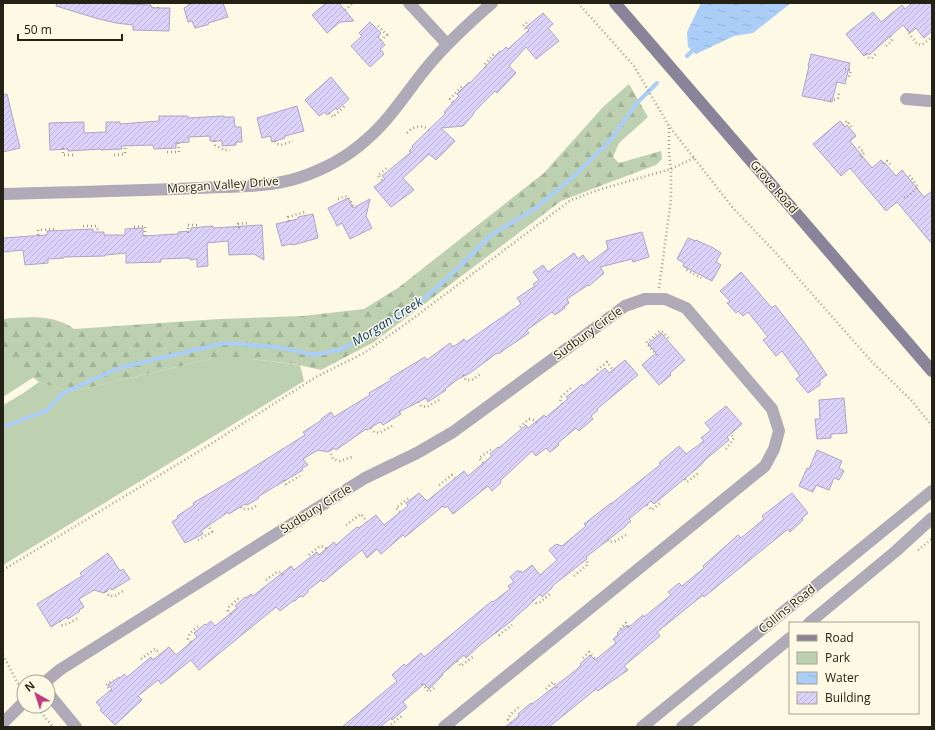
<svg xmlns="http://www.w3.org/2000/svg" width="935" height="730" viewBox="0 0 935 730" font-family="'Open Sans',sans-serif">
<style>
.green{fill:#bdd0b0}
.forest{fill:url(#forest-firs)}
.water{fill:url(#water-ripples)}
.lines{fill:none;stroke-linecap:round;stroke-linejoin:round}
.stream{stroke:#aacef8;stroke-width:4}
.building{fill:url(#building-hatch);stroke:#aca5c4}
.path{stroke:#a09c8c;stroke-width:2.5;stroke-dasharray:1 3;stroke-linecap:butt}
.street{stroke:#aeaab8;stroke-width:12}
.secondary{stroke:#898499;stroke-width:12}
.labels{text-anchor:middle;stroke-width:3;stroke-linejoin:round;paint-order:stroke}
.street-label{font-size:12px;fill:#242115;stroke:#fef9e5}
.water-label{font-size:13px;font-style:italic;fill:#073b6e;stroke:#fef9e5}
</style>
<defs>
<pattern id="forest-firs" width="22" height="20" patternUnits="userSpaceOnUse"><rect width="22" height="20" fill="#bdd0b0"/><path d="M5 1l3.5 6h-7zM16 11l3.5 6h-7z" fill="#a2b296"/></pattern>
<pattern id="water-ripples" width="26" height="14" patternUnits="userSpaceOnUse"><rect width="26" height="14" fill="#aacef8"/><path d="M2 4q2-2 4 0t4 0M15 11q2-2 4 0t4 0" fill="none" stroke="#92b1d4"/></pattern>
<pattern id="building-hatch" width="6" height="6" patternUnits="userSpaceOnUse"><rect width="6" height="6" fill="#dcd3fc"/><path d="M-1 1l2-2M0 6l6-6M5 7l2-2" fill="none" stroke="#bdb5d7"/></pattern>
</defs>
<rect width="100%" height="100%" fill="#fef9e5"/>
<path class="green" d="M3,348L34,377L3,397Z
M211,359H251L300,365L304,381L3,565V405L22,394L39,382L70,392Z"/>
<path class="forest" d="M629,84L648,117L619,143L613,157L619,163L661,151L662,159L656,165L613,181L561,201L374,342L321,370L295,364L252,359H211L70,392L39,382L24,370L3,348V319C26,317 54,314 74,329L219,319L303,316L364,309L398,288L544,173L603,107Z"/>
<path class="water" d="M701,3H791L753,33L734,36L696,54L688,47L687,32Z"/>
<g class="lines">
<path class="stream" d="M687,56L695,48
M3,427L46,411L63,393L119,368L224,343L278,347L315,355L342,349L385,326L425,298L456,270L490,236L534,209L572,178L609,142L637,103L657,83"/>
</g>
<path class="building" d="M57,3H120V4L151,5V7L156,8H170L169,31L133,30V25L116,23L99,19L56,6Z
M194,3H223L228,17L208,23L209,24L207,25L195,28L192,21L188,22L184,8L188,6V5Z
M326,3H339L354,21L340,22L327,33L312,15Z
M912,3H932V31L924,38L916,28L910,33L903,25L869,55L867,53L864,56L846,34L873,12L881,22L902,5L905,9Z
M543,13L553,24L548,28L559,41L536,59L526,47L509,66L516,73L497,93L495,91L475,111L472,116L463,126L441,128L455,141L436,160L429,154L403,178L414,190L391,207L374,187L385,179L382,176L411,152L409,151L413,147L412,146L445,114L444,112L459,96L457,94L469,82L470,83L500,51L501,52L506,47L508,49L529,30L526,27Z
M370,22L381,33L378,37L385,45L380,49L384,54L370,67L351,46L362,36L359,33Z
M811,54L850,63L845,84L837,82L832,102L802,96L809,66H808Z
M331,77L349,99L337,110L336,108L327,115L325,112L319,116L305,100Z
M7,94L20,148L3,152V95Z
M297,106L304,131L285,136V138L272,142L270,136L262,138L257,118Z
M159,116H188V118L224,116V117H234L235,127H241L242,142H236V145L222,146V141H210V136L189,137V142L176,143V148L154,149L153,145L121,146L122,149L101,150V149L68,151V149L50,150L49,123L84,122V133L106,132V122H120V124L159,121Z
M840,121L845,127L847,125L856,136L850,141L872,168L881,160L884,164L885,163L896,176L902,170L924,197L932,191V244L897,202L886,211L850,168L841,176L813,144Z
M348,198L353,208L370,199L366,216L372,228L350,239L342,223L337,226L328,208Z
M313,214L318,238L293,245L291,244L282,246L276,224L298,219V217Z
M262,225L264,260L254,254L229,255L228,241L207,243L208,266L197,267V259L190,260V258L161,259V262L126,263V253L105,255V256L64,257V258L48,259V263L25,265L23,250L3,252V238L47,235V231L93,229V232H104V235H125V229L143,228V236L178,234V232L191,231V228L213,226V228Z
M642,232L649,257L633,262L632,259L600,267L604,273L589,286L588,285L567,299L569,303L564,307L565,308L555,315L552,312L527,330L529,333L498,354L497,353L470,373L458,379L445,389L446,390L428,402L426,398L399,412L401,414L383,425L380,422L367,430L366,429L336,450L334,448L328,452L318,450L303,459L308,465L302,468L303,470L264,493L258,497L259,498L247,505L245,504L229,514L228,512L201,531L203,534L185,543L172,522L178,518L177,516L194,505L193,503L246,472L305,435L303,432L322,420L321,419L331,412L334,417L370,395L369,393L391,380L390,378L425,357L427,360L450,343L453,347L464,339L466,342L521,304L517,298L535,286L533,284L539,280L533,272L543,265L548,272L574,253L578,259L583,255L589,263L608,249L606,241Z
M688,238L696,241V240L711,247H712L721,253L716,262L721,265L712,281L683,266L684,263L677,259Z
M741,272L772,308L775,305L804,342L827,375L820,380V385L808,393L796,379L800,376L782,351L776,356L763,340L768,337L748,312L743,316L738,311L736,313L727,303L730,301L720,291Z
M661,333L685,360L670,373L671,375L659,385L642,365L656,353L648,344Z
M625,360L638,375L597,409L598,410L591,416L593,419L579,431L576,428L558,443L559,445L550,452L546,448L536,456L532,451L500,481L501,483L492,491L488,486L453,514L447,506L445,508L443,506L405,537L403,535L381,554L377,549L367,558L362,550L323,582L321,580L308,590V592L303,597L300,596L295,601H293L280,611L276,607L199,670L191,660L161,684L158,680L138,696L142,700L115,725L100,710L102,709L96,702L112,689L108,685L119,677L120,678L124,674L127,677L151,657L153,660L169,647L176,655L197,637L194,633L205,624L206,625L211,621L215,626L237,608L235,606L245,597L246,598L251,594L253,596L291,566L294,570L317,552L319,555L334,542L336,545L351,532L357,527L359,528L376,515L384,525L408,506L406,503L419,493L427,501L464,471L468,476L492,456L490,454L498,447L499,448L526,425L528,428L544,415L546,417L568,399L566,397L574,391L582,384L583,386L605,368L609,373Z
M844,398L847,433L831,434V438L817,439L815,419H820L819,400Z
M726,406L742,424L727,437L729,440L706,459L701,465L654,504L651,501L629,519L631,521L626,525V526L586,557L587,559L556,583L552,587V588L542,597L540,594L527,607L514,618V619L481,644L466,658L464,655L442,674L443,675L429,689L424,684L403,702L407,707L392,720L391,718L380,727H342L397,681L392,675L404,664L406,666L421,653L424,657L492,601L493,602L510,589L508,586L514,582L510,577L517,571H521L522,573L532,565L540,575L557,560L549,550L556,544L562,546L586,526L584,524L611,503V504L661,464L659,463L679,446L686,454L704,441L701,438L711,430L705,423Z
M817,450L842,461L839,468L844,471L839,480L834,478L829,490L816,485L813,492L799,486L807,468L809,469Z
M792,493L808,513L802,518L803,520L790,532L788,529L704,597L703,595L657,632L660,636L624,666L628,670L598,691L596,689L549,727H505L519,716L518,714L531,703L532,704L576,670L581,665L580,664L590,655L595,660L616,643L613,639L618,635L617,633L627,625L628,628L643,615L644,617L671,595L668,592L679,583L682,586L704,568L703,566L728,544L738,535L741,538L764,519L762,516Z
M108,553L110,557H111L120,571L123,569L130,579L112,590L111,588L104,593L94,590L79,599L84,607L79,610L80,611L68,619L67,617L51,627L37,604L82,576L80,573Z"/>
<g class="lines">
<path class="path" d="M578,3L634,66L669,126L733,208L776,253L872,362L912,401L932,426
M158,8V3
M345,10L353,3
M378,26L387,35L381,40
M908,30L907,31L917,44L922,45L932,37
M528,32L523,26L529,20
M886,46L891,42L892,39L889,35
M866,54L869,58H872L876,54
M486,67L484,65L495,53
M845,69L851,70L849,77
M830,100H835L838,98L839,93
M453,102L450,99L462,86
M329,113L333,117L345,106
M843,125L847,121L853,129
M407,133C413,126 422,124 429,130
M214,141L215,145L224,150H230
M275,141L277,144L281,145L293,141
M859,147L864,153L860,157
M63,148V155H76
M167,152H179L178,141
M114,155L125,154V146
M883,163L887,161L892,166
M382,180L378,175L387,168
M904,197L906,198L918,187L909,175
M338,199L345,196L348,197L354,207
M289,221L288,217L305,212
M83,226H96L99,232
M134,227L145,226V236
M239,228L238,224L248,223
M188,233V225H199
M38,235V230L54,229
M686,267L685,269L701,278
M659,288L671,199V169L669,154V126
M657,355L647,344V342L660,331L663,332L669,339
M597,370L607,362L613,370
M463,375L466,380H472L482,373
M418,402L421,406L427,407L439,400
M562,404L560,402L561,397L571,388
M520,427L529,419L534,420L538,424
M371,428L374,432L379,433L394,425
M726,449L734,438L731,434
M330,450L333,459L340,461L352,457
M483,463L479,458L492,449
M685,479L687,482L700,472
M284,480L286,484L300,476
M439,485L452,475L455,478
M647,505L652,510L661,502
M241,507L242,509H251L258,505
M400,512L396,508L410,497
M346,525L361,514L367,522
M198,540L212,532L208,525
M608,540L609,542L616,541L626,535
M918,550L932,539
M309,555L320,546L325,547L328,551
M3,570L206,447L316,377L364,353L407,323L571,200L598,190L671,169L694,158
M574,576L586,566L588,563L586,560
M266,580L277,572H281L283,575
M106,591L109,596H115L123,591
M533,600L536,603H539L550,594
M231,614L228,611L229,607L239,598
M60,621L62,625L68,624L78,618
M620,629L626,623L631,629
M496,632L499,635L512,625
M191,642L188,639L190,633L200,625
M3,655L17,682L24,691
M583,658L589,652L597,661
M141,659L155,649L160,654
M457,661L461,666L474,656
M422,684L429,692L436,686
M546,689L553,682L557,688
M111,691L106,685L113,680
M36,706L53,727
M511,723L508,720L510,715L519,707
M388,727L402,716"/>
<path class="street" d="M409,3L447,44
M906,99L929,101
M3,194C68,192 134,191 199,188C232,186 267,188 298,178C323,170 346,158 366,140C391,119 407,91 428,66C447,43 469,23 492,3
M809,623L896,551L932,518
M45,682L61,669L365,478L417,453L453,432L625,306L645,299H665L686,308L772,409L779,431L774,449L765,466L444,727
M48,693L76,727
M3,723L24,702
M642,727L932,491
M682,727L790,638"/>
<path class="secondary" d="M615,3L932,371"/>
</g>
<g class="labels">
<g class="street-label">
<text transform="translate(223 185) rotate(-4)" y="4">Morgan Valley Drive</text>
<text transform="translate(774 187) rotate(49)" y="4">Grove Road</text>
<text transform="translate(588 333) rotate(-36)" y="4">Sudbury Circle</text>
<text transform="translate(316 509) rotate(-32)" y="4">Sudbury Circle</text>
<text transform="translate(787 609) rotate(-39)" y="4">Collins Road</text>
</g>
<g class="water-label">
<text transform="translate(387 321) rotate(-32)" y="5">Morgan Creek</text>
</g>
</g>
<rect width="935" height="730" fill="none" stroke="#242115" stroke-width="8"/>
<rect x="789" y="622" width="130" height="92" fill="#fef9e5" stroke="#a7a392"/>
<rect x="797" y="635" width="20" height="6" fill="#898499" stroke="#a7a392"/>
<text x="825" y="642" font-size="12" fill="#242115">Road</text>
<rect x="797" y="652" width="20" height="12" fill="#bdd0b0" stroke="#a7a392"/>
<text x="825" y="662" font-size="12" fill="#242115">Park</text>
<rect x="797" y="672" width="20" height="12" fill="url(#water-ripples)" stroke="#a7a392"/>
<text x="825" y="682" font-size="12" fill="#242115">Water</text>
<rect x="797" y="692" width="20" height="12" fill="url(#building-hatch)" stroke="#a7a392"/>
<text x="825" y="702" font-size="12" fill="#242115">Building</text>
<g transform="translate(36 694) rotate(321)"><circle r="19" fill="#fef9e5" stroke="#a7a392"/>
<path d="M0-3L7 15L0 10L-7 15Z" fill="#c23d80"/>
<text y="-6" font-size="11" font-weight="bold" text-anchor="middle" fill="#242115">N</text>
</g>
<path d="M18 34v6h104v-6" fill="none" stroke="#242115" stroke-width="2"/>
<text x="24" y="34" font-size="12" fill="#242115" stroke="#fef9e5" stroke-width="3" paint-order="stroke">50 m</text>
</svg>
